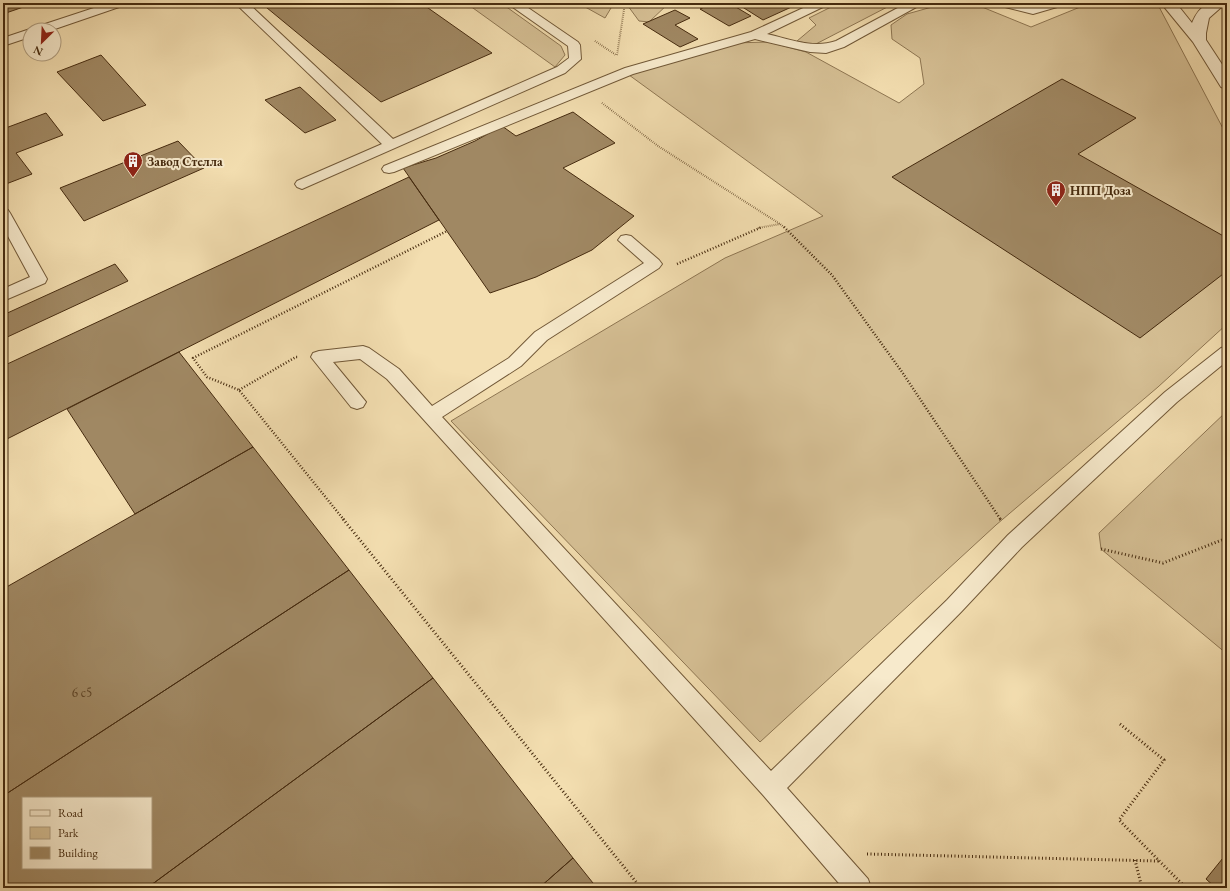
<svg xmlns="http://www.w3.org/2000/svg" width="1230" height="891" viewBox="0 0 1230 891" font-family="'EB Garamond',serif">
<style>
.green{fill:#d6c095;stroke:#8e7652}
.building{fill:#a08863;stroke:#462b0f;fill-rule:evenodd}
.lines{fill:none;stroke-linecap:round;stroke-linejoin:round}
.service-casing{stroke:#715837;stroke-width:2}
.tertiary-casing{stroke:#715837;stroke-width:2}
.path-far2{stroke:#462b0f;stroke-width:2;stroke-dasharray:0.5 1.5;stroke-linecap:butt}
.path-far1{stroke:#462b0f;stroke-width:2.5;stroke-dasharray:1 2;stroke-linecap:butt}
.path{stroke:#462b0f;stroke-width:3;stroke-dasharray:1 2.5;stroke-linecap:butt}
.service{fill:#f7eacc;fill-rule:evenodd}
.tertiary{fill:#f7eacc;fill-rule:evenodd}
.labels{text-anchor:middle;stroke-width:4;stroke-linejoin:round;paint-order:stroke}
.far-poi-label{font-size:13px;font-weight:bold;fill:#462b0f;stroke:#f7eacc;text-anchor:start}
.number-label{font-size:13px;fill:#5c4224}
</style>
<rect width="100%" height="100%" fill="#f3deb0"/>
<filter id="stains"><feTurbulence type="fractalNoise" baseFrequency=".005" numOctaves="4"/><feColorMatrix values="0 0 0 0 .2 0 0 0 0 .09 0 0 0 0 .02 0 0 0 .5 -.17"/></filter>
<radialGradient id="worn" r=".72"><stop offset=".6" stop-color="#630" stop-opacity="0"/><stop offset="1" stop-color="#630" stop-opacity=".3"/></radialGradient>
<path class="green" d="M466,3H501L561,46L565,55L555,67Z
M578,3H614L605,18Z
M628,3H669L649,22L639,21L628,6Z
M839,3H895L814,45L797,41L816,25L809,18Z
M1090,3H1157L1227,136V324L1158,387L996,525L760,742L451,421L725,258L823,216L629,75L696,52L732,43L769,42L806,52L899,103L924,84L920,58L892,39L891,25L907,14L939,5L982,7L1031,27Z
M1227,411V654L1101,549L1099,533Z"/>
<path class="building" d="M3,3H35L3,14Z
M261,3H421L492,53L381,102Z
M713,3H729L751,16L729,26L700,9Z
M736,3H764L767,5L771,3L798,4L763,20Z
M675,10L690,18L675,25L698,39L680,47L643,24Z
M101,55L146,105L103,121L57,72Z
M1062,79L1136,118L1078,154L1227,238V271L1140,338L892,177Z
M300,87L336,120L305,133L265,100Z
M573,112L615,143L563,168L634,216L592,250L536,277L490,293L403,168L436,158L475,141L502,126L516,136Z
M46,113L63,135L16,153L32,174L6,184L3,180V129Z
M178,141L204,168L84,221L60,188Z
M409,177L439,220L3,441V366Z
M115,264L128,281L3,339V315Z
M179,352L253,447L135,514L67,409Z
M253,447L349,570L3,796V589Z
M349,570L433,678L147,888H3V796ZM23,798H151V868H23Z
M433,678L573,858L539,888H147Z
M1227,853V888H1216L1206,879Z
M573,858L597,888H539Z"/>
<g class="lines">
<defs>
<path id="service" d="M109,3H127L125,5L52,30H34L36,27Z
M235,3H248L393,139L557,67L569,58L568,46L507,3H521L578,42L580,45L581,59L565,73L302,189L297,187L295,184L297,181L382,144Z
M814,3H829L827,5L767,34C789,39 813,49 836,41L907,3H922L920,5L844,47L826,53L810,52L755,39L633,74L394,172L389,173L384,172L382,169L384,166L625,68L751,32Z
M995,3H1017L1033,6L1046,3H1066L1064,5L1033,14L997,5Z
M30,29L33,30H30V37L3,46V38Z
M3,208L8,210L10,213L47,279L45,283L3,301V289L30,277L3,227Z
M626,235L631,236L659,260L662,264L659,268L547,340L521,366L442,417L771,771L947,600L1008,535L1165,392L1221,348L1227,346V361L1177,402L1022,547L961,612L787,788L868,879L871,888H843L763,795L387,379L360,359L333,362L366,402L363,407L357,409L351,407L311,357L313,353L319,351L363,346L369,348L399,369L432,406L509,358L535,332L644,263L618,240L621,236Z"/>
<path id="tertiary" d="M1161,3H1176L1192,23C1200,4 1208,3 1226,3L1209,18L1206,33V40L1227,72V89L1221,87L1193,42Z"/>
</defs>
<use href="#service" class="service-casing"/>
<use href="#tertiary" class="tertiary-casing"/>
<path class="path-far2" d="M595,41L616,55
M617,55L625,3
M602,103L658,146L780,224L785,228
M758,228L780,224"/>
<path class="path-far1" d="M784,227L832,275L902,372L1001,520
M677,264L762,227
M239,390L296,357H299
M344,520L239,390L207,377L193,358L447,231"/>
<path class="path" d="M343,519L641,888
M1000,519L1002,521
M1101,549L1163,563L1227,538
M1120,724L1164,760L1119,820L1186,888
M867,854L1159,861
M1135,860L1142,888"/>
<use href="#service" class="service"/>
<use href="#tertiary" class="tertiary"/>
</g>
<defs>
<symbol id="building-pin" viewBox="-11 -11 22 30"><path d="M0 17L-7.5 6A9.5 9.5 0 1 1 7.5 6Z" fill="#8f2418" stroke="#f7eacc"/><path d="M-4-6H4V6H1V3H-1V6H-4ZM-2.5-4.3h1.7v1.8h-1.7ZM.8-4.3h1.7v1.8H.8ZM-2.5-1h1.7V.8h-1.7ZM.8-1h1.7V.8H.8Z" fill="#fff"/></symbol>
</defs>
<g fill-rule="evenodd">
<use href="#building-pin" x="122" y="150" width="22" height="30"/>
<use href="#building-pin" x="1045" y="179" width="22" height="30"/>
</g>
<g class="labels">
<g class="far-poi-label">
<text x="147" y="166">Завод Стелла</text>
<text x="1070" y="195">НПП Доза</text>
</g>
<g class="number-label">
<text x="82" y="697">6 с5</text>
</g>
</g>
<rect width="1230" height="891" fill="none" stroke="#f3deb0" stroke-width="16"/>
<rect x="4" y="4" width="1222" height="883" fill="none" stroke="#462b0f" stroke-width="2"/>
<rect x="8" y="8" width="1214" height="875" fill="none" stroke="#462b0f"/>
<rect x="22" y="797" width="130" height="72" fill="#f7eacc" stroke="#b09e80"/>
<rect x="30" y="810" width="20" height="6" fill="#f7eacc" stroke="#b09e80"/>
<text x="58" y="817" font-size="12" fill="#462b0f">Road</text>
<rect x="30" y="827" width="20" height="12" fill="#d6c095" stroke="#b09e80"/>
<text x="58" y="837" font-size="12" fill="#462b0f">Park</text>
<rect x="30" y="847" width="20" height="12" fill="#a08863" stroke="#b09e80"/>
<text x="58" y="857" font-size="12" fill="#462b0f">Building</text>
<g transform="translate(42 42) rotate(204)"><circle r="19" fill="#f7eacc" stroke="#b09e80"/>
<path d="M0-3L7 15L0 10L-7 15Z" fill="#8f2418"/>
<text y="-6" font-size="11" font-weight="bold" text-anchor="middle" fill="#462b0f">N</text>
</g>
<rect width="100%" height="100%" filter="url(#stains)"/>
<rect width="100%" height="100%" fill="url(#worn)"/>
</svg>
